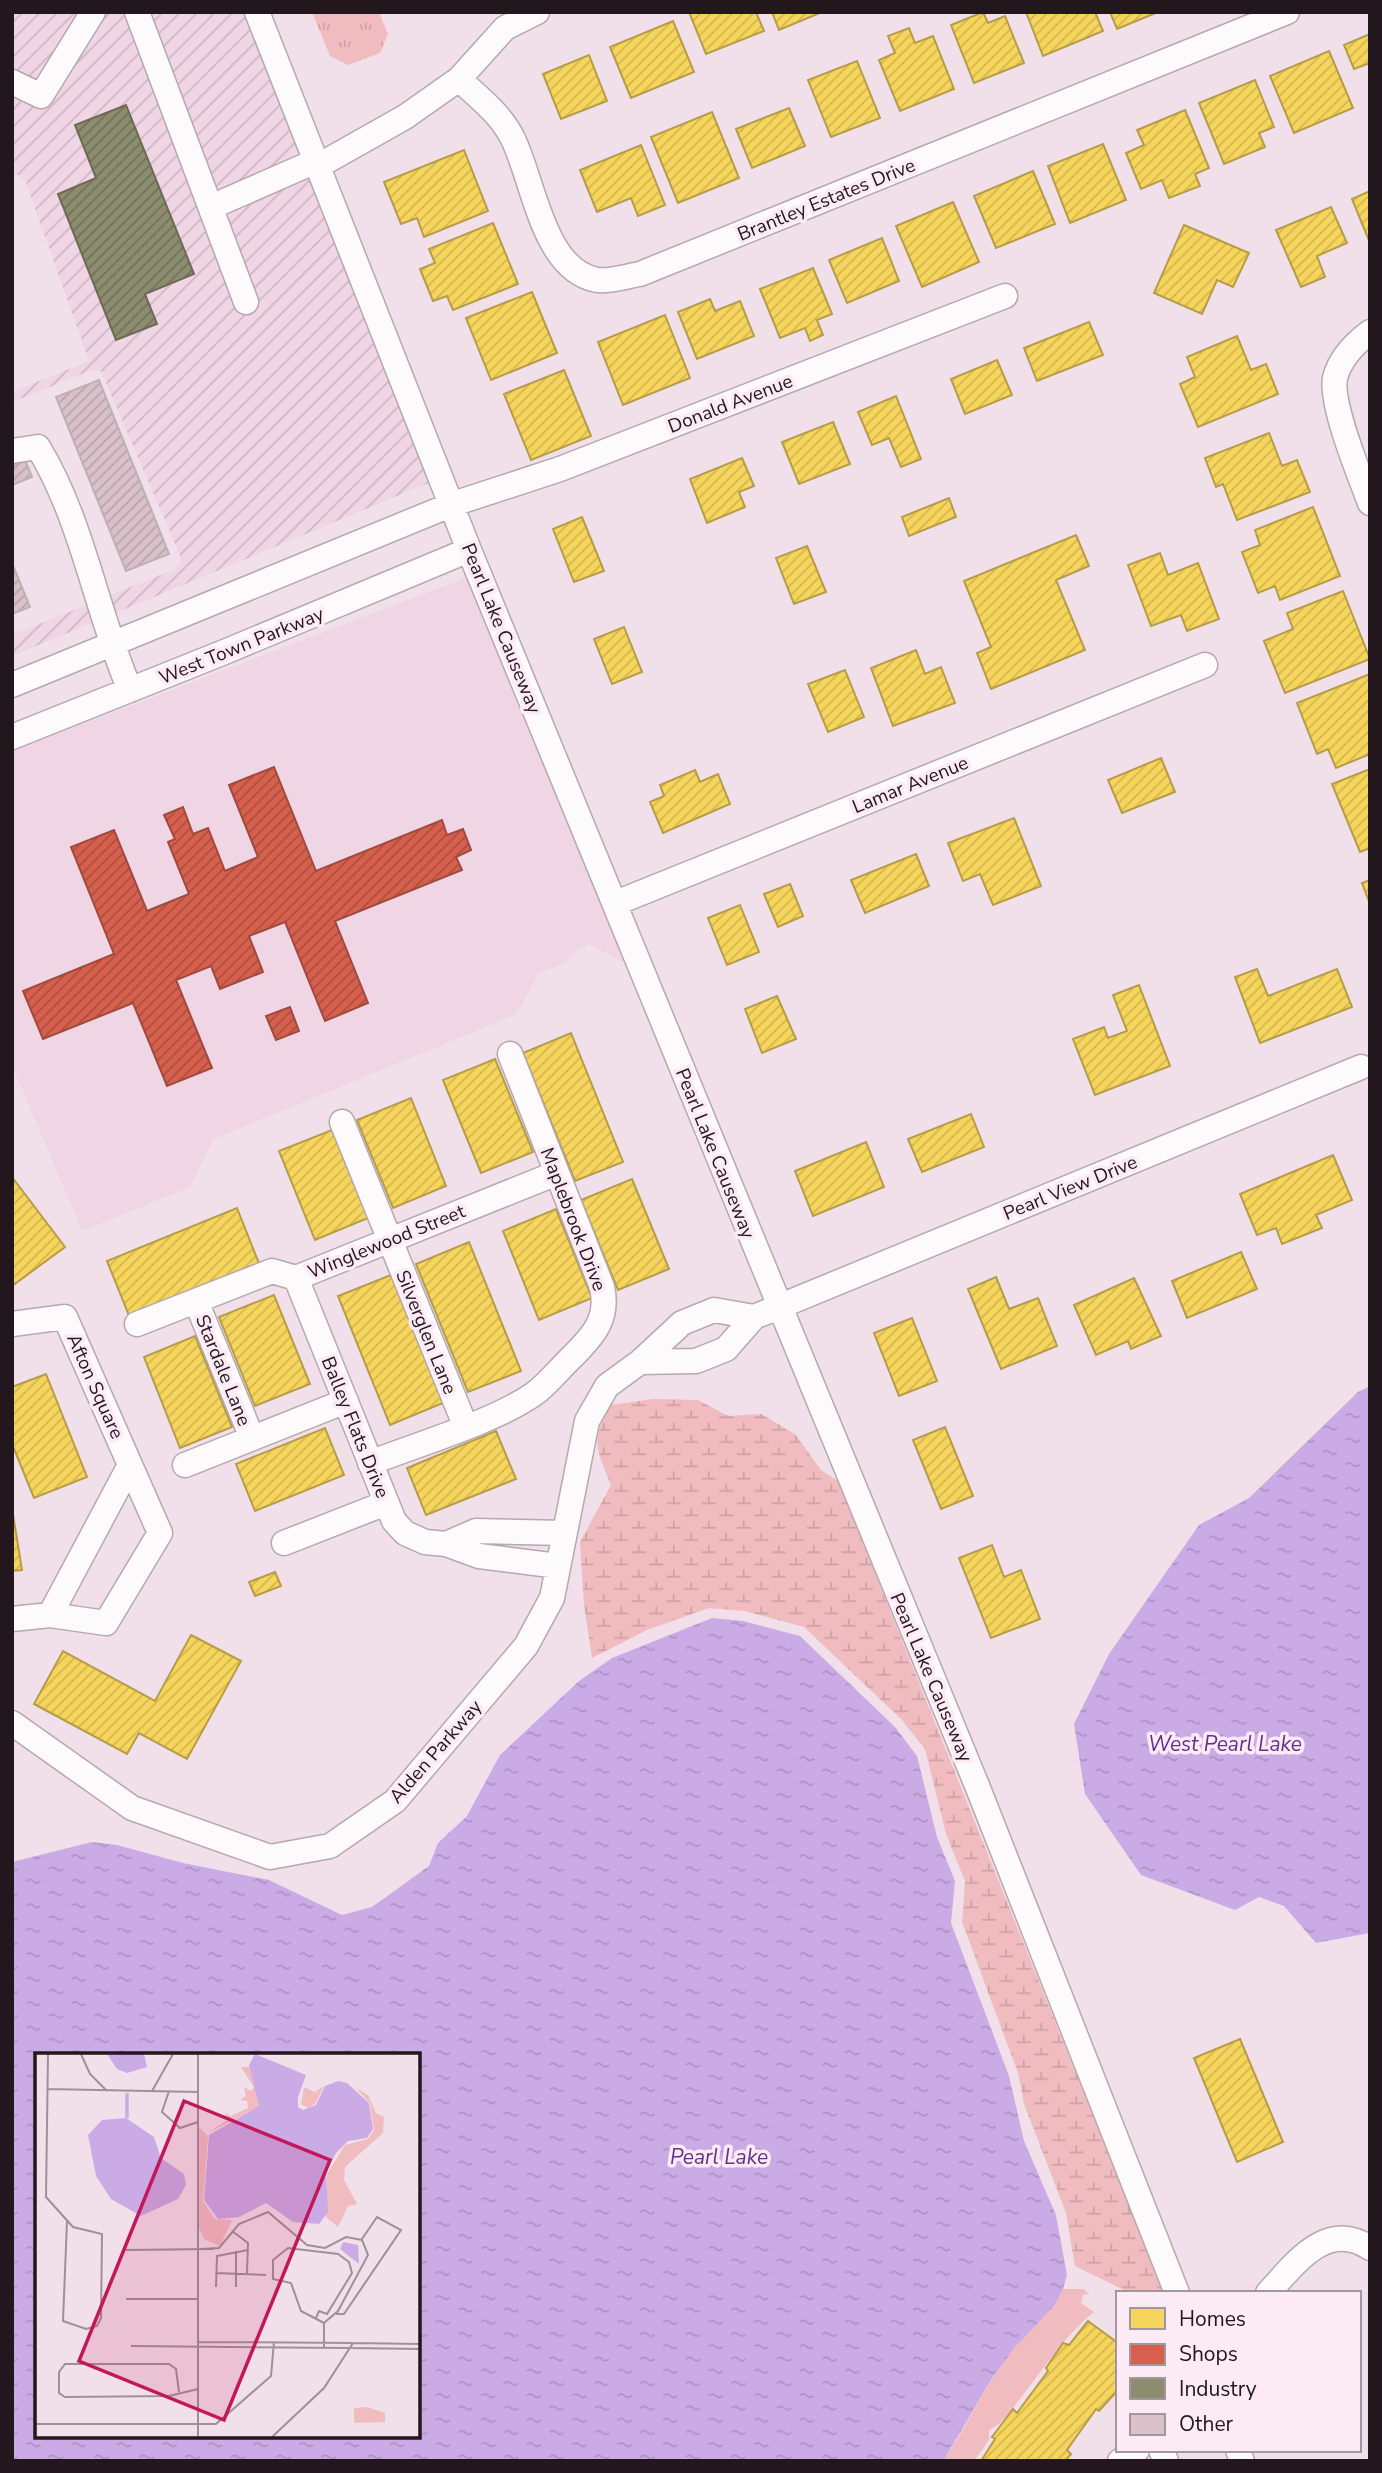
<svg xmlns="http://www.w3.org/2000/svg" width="1382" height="2473" viewBox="0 0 1382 2473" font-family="'Nunito Sans',sans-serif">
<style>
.built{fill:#f0d5e5}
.industrial{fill:url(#industrial-furrows)}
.grass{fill:#f0bcc0}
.wetland{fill:url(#wetland-marsh)}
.park{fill:url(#park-tufts)}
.water{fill:url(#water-ripples);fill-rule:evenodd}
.homes{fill:url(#homes-hatch);stroke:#b69c49;stroke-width:2}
.shops{fill:url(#shops-hatch);stroke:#a04a3f;stroke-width:2}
.industry{fill:url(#industry-hatch);stroke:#6c6956;stroke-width:2}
.building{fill:url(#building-hatch);stroke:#bdb0b6;stroke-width:2}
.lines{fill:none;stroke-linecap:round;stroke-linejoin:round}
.minor-casing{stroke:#b5a8af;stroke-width:27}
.minor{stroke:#fdfafc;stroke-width:24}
.labels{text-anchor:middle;stroke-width:7;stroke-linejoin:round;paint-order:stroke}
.street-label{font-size:19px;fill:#21171d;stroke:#fcebf5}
.water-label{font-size:21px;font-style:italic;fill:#62318e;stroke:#fcebf5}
.inset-river{fill:none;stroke:#caabe6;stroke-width:3.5}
.inset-road{fill:none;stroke:#9e9097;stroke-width:2}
.view{fill:#c2185b;fill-opacity:0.15;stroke:#c2185b;stroke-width:3.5}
.inset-edge{fill:none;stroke:#21171d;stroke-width:3.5}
</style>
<defs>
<pattern id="industrial-furrows" width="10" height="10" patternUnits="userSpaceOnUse" patternTransform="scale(1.75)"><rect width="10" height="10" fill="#f0d5e5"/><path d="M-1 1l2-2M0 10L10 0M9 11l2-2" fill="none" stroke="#ceb6c4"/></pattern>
<pattern id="wetland-marsh" width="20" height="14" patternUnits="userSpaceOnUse" patternTransform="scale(1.75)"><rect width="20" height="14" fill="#f0bcc0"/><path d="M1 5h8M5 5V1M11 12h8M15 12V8" fill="none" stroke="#cea1a5"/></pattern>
<pattern id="park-tufts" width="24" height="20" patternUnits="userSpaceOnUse" patternTransform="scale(1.75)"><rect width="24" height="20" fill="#f0bcc0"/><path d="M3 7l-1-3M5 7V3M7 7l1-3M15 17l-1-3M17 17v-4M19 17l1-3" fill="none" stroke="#cea1a5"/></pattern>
<pattern id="water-ripples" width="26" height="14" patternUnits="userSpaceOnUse" patternTransform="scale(1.75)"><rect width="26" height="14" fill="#caabe6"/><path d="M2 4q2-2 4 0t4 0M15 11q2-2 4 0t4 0" fill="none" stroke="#ad92c5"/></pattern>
<pattern id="homes-hatch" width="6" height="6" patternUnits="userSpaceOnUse" patternTransform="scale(1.75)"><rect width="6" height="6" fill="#f6d55c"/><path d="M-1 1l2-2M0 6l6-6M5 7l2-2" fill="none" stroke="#d3b650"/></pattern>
<pattern id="shops-hatch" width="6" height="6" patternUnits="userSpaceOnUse" patternTransform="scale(1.75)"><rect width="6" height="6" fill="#d6604d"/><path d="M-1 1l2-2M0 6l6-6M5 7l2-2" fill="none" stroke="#ad4e3f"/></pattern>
<pattern id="industry-hatch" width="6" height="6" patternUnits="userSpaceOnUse" patternTransform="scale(1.75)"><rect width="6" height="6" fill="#8c8c6e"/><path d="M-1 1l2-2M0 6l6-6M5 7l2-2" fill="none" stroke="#72715a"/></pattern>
<pattern id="building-hatch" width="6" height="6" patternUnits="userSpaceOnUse" patternTransform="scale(1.75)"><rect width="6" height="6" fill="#d9c0c9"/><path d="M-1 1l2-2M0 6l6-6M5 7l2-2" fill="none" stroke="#baa4ac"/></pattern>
</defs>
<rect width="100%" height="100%" fill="#f1e0e9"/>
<path class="built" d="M468,577L627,961L622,962L590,944L570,955L567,962L538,974L517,1014L214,1139L190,1187L82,1231L12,1065V751Z"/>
<path class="industrial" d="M14,12H244L431,482L12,656V635L175,569L181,558L101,371L92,370L12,402V392L89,361L25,180L12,171Z"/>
<path class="grass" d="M1063,2289H1084L1089,2294L1083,2295L1081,2303L1094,2312C1067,2334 1047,2363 1026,2391C1014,2405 1006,2422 989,2430V2440L974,2461H943C969,2424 986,2382 1015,2347C1031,2327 1050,2312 1063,2289Z"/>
<path class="wetland" d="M653,1399L698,1400L728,1416L761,1414L795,1434L821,1470L838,1481L1164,2293H1130L1075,2266L1066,2213L1024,2104L1018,2073L962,1922L965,1881L946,1834L925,1749L901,1719L804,1627L744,1611L709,1608L647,1630L592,1658L584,1605L580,1542L611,1485C596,1448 590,1441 611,1405Z"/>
<path class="park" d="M312,12H379L388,34L380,53L348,65L330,56Z"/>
<path class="water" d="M1370,1386V1933L1316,1943L1284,1906L1259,1897L1235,1910L1141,1875L1085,1794L1074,1724L1109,1654L1199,1525L1249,1498L1358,1392Z
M712,1618L743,1621L800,1636L895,1727L917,1756L937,1837L955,1881L951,1923L1009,2076L1024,2141L1056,2215L1067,2275L1063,2289L1054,2306L1015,2347L991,2380L944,2460L12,2461V1862L92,1842L117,1845L183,1863L269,1880L342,1915L372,1907L429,1866L438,1843L467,1816L500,1755L579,1681L612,1658ZM37,2055H418V2436H37Z"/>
<path class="homes" d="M689,12H756L764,31L706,54Z
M772,12H822L779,30Z
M983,12L988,23L1005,16L1024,63L974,83L951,25Z
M1026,12H1095L1103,31L1043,56Z
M1110,12H1158L1117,29Z
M673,21L694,72L631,98L610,47Z
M909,28L915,43L933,36L954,89L900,111L879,60L895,53L888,36Z
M1370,34V63L1354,69L1344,45Z
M1329,51L1353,108L1294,133L1270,76Z
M589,55L607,101L561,119L543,74Z
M857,61L880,118L831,137L808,80Z
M1255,80L1274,127L1259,133L1265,147L1224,164L1199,103Z
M789,108L805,146L752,168L736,129Z
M1185,110L1209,168L1195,174L1200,186L1169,198L1162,180L1141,189L1126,153L1144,145L1137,130Z
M712,112L739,178L678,203L651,137Z
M1103,144L1126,200L1070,223L1048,166Z
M641,145L665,205L638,216L631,198L597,212L580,170Z
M464,150L488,211L424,237L417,218L401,224L384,182Z
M1033,171L1055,224L996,248L974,196Z
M1370,191V243L1352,199Z
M953,202L979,262L922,287L896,226Z
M1331,207L1347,243L1317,256L1325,277L1301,287L1276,230Z
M493,223L518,284L453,310L447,296L433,301L420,269L435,263L429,249Z
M1184,225L1249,253L1233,287L1217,280L1202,314L1154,293Z
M882,238L899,281L847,303L829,260Z
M813,268L832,314L817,320L823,335L810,341L805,328L780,338L760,289Z
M532,292L557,353L491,380L466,318Z
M710,299L715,311L740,301L754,336L697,359L678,312Z
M665,315L690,378L623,405L598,342Z
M1089,322L1103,355L1037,381L1024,348Z
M1237,336L1251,370L1266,364L1278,394L1198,427L1180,384L1195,377L1187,357Z
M997,360L1012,395L965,414L951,379Z
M564,370L591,436L531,460L504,394Z
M896,396L921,459L901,467L889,438L872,445L858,412Z
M833,422L850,464L799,484L782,442Z
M1269,433L1282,466L1297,460L1310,492L1237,520L1223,484L1216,487L1205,458Z
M742,458L754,486L739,492L745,507L707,523L690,479Z
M949,498L956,517L909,536L902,517Z
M1313,507L1340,576L1280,600L1275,586L1258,593L1242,552L1260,545L1255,530Z
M582,517L604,571L574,582L553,529Z
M1076,535L1089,566L1056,580L1085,650L991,689L977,653L991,647L964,581Z
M807,546L826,592L794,604L776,558Z
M1160,553L1168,575L1198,563L1219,619L1187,631L1181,615L1151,626L1128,565Z
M1343,591L1370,659L1285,693L1264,641L1293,629L1287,613Z
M624,627L642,672L612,684L594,639Z
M916,650L925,674L941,667L955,703L893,726L871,668Z
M845,670L864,717L828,732L808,684Z
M1370,674V754L1336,768L1328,749L1317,754L1297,703Z
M1161,758L1175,792L1122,813L1108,780Z
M1370,769V848L1360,852L1332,784Z
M695,770L700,782L718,774L730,804L663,833L650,802L664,796L660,785Z
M1014,818L1041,886L993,905L980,874L963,881L948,843Z
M916,854L929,886L865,913L851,880Z
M1370,880V904L1362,883Z
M790,884L803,916L778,927L764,894Z
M740,905L759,952L727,965L708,918Z
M1257,969L1268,996L1337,969L1352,1007L1260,1043L1235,977Z
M1139,985L1170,1066L1095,1095L1073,1039L1104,1027L1108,1038L1127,1031L1113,995Z
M777,996L796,1039L762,1053L745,1009Z
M571,1033L623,1162L575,1181L523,1053Z
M495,1059L533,1152L481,1173L443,1080Z
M411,1098L446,1186L393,1208L357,1120Z
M971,1114L984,1147L922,1172L908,1139Z
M332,1130L368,1218L315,1240L279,1151Z
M866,1142L884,1187L813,1216L795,1171Z
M1333,1155L1352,1200L1316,1215L1322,1228L1282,1244L1276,1228L1257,1235L1240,1194Z
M12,1177L65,1247L12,1286Z
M632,1179L669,1269L618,1290L581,1200Z
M237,1208L260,1266L130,1318L107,1261Z
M556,1209L592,1298L539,1320L503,1231Z
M469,1242L521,1371L468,1392L416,1264Z
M1241,1252L1257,1289L1187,1318L1172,1281Z
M391,1275L443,1403L390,1425L338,1296Z
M996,1277L1009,1309L1038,1298L1057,1346L1001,1369L968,1289Z
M1134,1278L1161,1336L1131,1349L1128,1341L1096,1355L1074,1305Z
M274,1295L310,1384L255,1406L219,1317Z
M912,1318L937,1381L899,1396L874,1333Z
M195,1336L232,1427L180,1448L144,1357Z
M46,1374L87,1477L34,1498L12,1444V1387Z
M945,1427L973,1496L941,1509L913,1440Z
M325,1428L344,1475L255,1511L236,1464Z
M496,1431L516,1479L426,1515L407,1468Z
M12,1508L22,1570L12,1571Z
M992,1545L1004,1577L1021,1570L1040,1619L991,1638L959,1558Z
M275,1572L281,1586L255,1596L249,1582Z
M191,1635L241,1661L187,1759L139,1733L127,1754L34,1704L63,1651L155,1701Z
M1240,2039L1283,2142L1237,2162L1194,2058Z
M1088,2321L1118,2343V2390L1099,2411L1096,2409L1067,2450L1071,2454L1065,2461H981L995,2439L992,2437L1013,2409L1017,2413L1048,2371L1046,2368L1063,2343L1069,2345Z"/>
<path class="shops" d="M274,767L316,871L442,820L447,835L463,829L471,850L456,857L462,870L335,921L368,1003L325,1021L285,922L249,936L263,972L220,989L211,966L176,980L212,1068L167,1086L133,1003L43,1039L23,991L114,954L71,847L114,830L147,911L189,894L168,842L175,839L164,815L183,807L193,834L208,828L225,871L258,857L229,785Z
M290,1007L299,1031L276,1040L266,1016Z"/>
<path class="industry" d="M126,105L194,274L145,294L157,324L116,340L58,194L96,178L75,125Z"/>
<path class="building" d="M99,380L169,554L126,571L56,397Z
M25,460L32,477L12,485V466Z
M12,563L30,607L12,614Z"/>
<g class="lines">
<defs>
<path id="minor" d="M137,12L246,302
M257,12L469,550L978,1788L1177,2293
M459,79C479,98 501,114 513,139C534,182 543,270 597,280C610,282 627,276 640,274L1287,12
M12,82L41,96L93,12
M318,166L405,117L459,79L505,28L537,12
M211,207L316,161
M1370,332C1354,344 1340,358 1335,378C1330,404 1360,476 1370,503
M12,451L38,447C83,521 96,611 130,690
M12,685L453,504L560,469L1005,296
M12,737L222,653L469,550
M616,903L1205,665
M342,1122L465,1425
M296,1278L394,1521L405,1533L425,1542L446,1544L479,1556L558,1566
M196,1301L252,1438
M12,1324L65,1317L160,1533L106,1623L50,1615
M137,1324L272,1271L296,1278L557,1173
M640,1362L696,1361L726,1349L754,1317L1361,1067
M370,1463C418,1444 494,1422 534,1394C548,1384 560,1368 573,1356C594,1335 609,1318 602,1287L510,1054
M185,1465L346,1401
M284,1543L386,1503
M446,1544L476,1531L564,1533
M12,1619L50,1615L130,1465
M12,1723L132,1808L270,1857L330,1846L395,1801L526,1646L552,1598L587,1421L607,1386L640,1362L682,1323L714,1310L754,1317
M1268,2293C1295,2264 1326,2219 1370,2248
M1161,2450L1166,2461
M1238,2450L1242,2461
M1120,2461L1137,2450"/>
</defs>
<use href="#minor" class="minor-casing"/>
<use href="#minor" class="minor"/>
</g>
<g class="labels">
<g class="street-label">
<text transform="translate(826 199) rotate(-22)" y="7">Brantley Estates Drive</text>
<text transform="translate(730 403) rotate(-21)" y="7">Donald Avenue</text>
<text transform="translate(502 628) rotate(68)" y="7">Pearl Lake Causeway</text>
<text transform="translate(241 645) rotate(-22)" y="7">West Town Parkway</text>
<text transform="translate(910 784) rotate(-22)" y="7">Lamar Avenue</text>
<text transform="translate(716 1153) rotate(68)" y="7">Pearl Lake Causeway</text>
<text transform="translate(1070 1187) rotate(-22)" y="7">Pearl View Drive</text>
<text transform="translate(574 1219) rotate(69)" y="7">Maplebrook Drive</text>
<text transform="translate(386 1241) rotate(-22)" y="7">Winglewood Street</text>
<text transform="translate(427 1332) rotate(68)" y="7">Silverglen Lane</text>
<text transform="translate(224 1370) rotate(68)" y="7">Stardale Lane</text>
<text transform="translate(96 1386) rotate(66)" y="7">Afton Square</text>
<text transform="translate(356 1427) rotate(68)" y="7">Balley Flats Drive</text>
<text transform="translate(932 1677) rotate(67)" y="7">Pearl Lake Causeway</text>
<text transform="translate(435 1751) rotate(-49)" y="7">Alden Parkway</text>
</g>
<g class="water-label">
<text x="1225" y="1751">West Pearl Lake</text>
<text x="719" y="2164">Pearl Lake</text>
</g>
</g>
<g transform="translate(35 2053)">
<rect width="385" height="385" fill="#f1e0e9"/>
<path d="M206,14H215L220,25L224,54L173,80L192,67L190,60L196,63L213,55L212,48L205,47L211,43L209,34L216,38L219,34Z" fill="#f0bcc0"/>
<path d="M289,33L280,51L273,55L266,51L269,34L280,39ZM321,35L333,42L341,60L349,64L348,80L310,114L309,127L322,151L313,153L303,174L291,164L292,121L310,92L333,86L339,77L335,50ZM164,74L173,83L168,148L180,166L197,167L185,193L169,186L164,175ZM332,354L350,360V369L319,370V355Z" fill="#f0bcc0"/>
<path d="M72,1H109L112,14L92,20L82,16ZM220,1L271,22L263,44V54L268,57L281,52L290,33L303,28L312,30L334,50L338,76L332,85L313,88L301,100L291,120L293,159L284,171L258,169L231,150L204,164L183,166L169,147L174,82L224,53L214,12ZM91,65L119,84L126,105L149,121L151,132L143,146L106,163L76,146L61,123L53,82L67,67ZM308,189L323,192L324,211L305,196Z" fill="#caabe6"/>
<path class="inset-river" d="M92,65V40"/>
<path class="inset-road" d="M13,1L11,144L38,174L67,181L66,265L62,273L51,276L28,268L32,168M46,1L55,21L72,38M12,36L164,39M117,38L138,1M134,38L127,59L145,75L163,69M197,178L213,190L212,220M166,196L184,195L204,171L233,159L272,192L290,195L311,184L327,187L333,202L303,258L289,270V294M91,197L179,196M201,198V234M181,220L231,222M181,234L182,203L213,197M91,246H163M301,261H309L366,177L342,164L327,186M281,265L284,258L292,261L317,220L314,209L303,201L253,195L238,207V226L256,230L266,258L289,270M163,289L318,290M96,293L314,295M316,295L385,296M144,339L141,316L134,311H30L24,319V340L30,344L134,343L163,336M0,371H181L236,323L239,289M163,384V1M237,384L289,335L318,290L385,291"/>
<path class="view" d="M149,48L295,107L189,367L44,308Z"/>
<rect width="385" height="385" class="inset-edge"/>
</g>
<rect width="1382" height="2473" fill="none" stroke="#21171d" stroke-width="28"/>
<rect x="1116" y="2291" width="245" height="161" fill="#fcebf5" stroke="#a4969f" stroke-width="2"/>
<rect x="1130" y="2308" width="35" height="21" fill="#f6d55c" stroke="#a4969f" stroke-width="2"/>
<text x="1179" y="2326" font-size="21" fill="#21171d">Homes</text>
<rect x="1130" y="2344" width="35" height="21" fill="#d6604d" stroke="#a4969f" stroke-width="2"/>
<text x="1179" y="2361" font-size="21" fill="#21171d">Shops</text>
<rect x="1130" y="2378" width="35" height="21" fill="#8c8c6e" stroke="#a4969f" stroke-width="2"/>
<text x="1179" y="2396" font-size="21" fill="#21171d">Industry</text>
<rect x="1130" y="2414" width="35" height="21" fill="#d9c0c9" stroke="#a4969f" stroke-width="2"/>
<text x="1179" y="2431" font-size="21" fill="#21171d">Other</text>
</svg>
